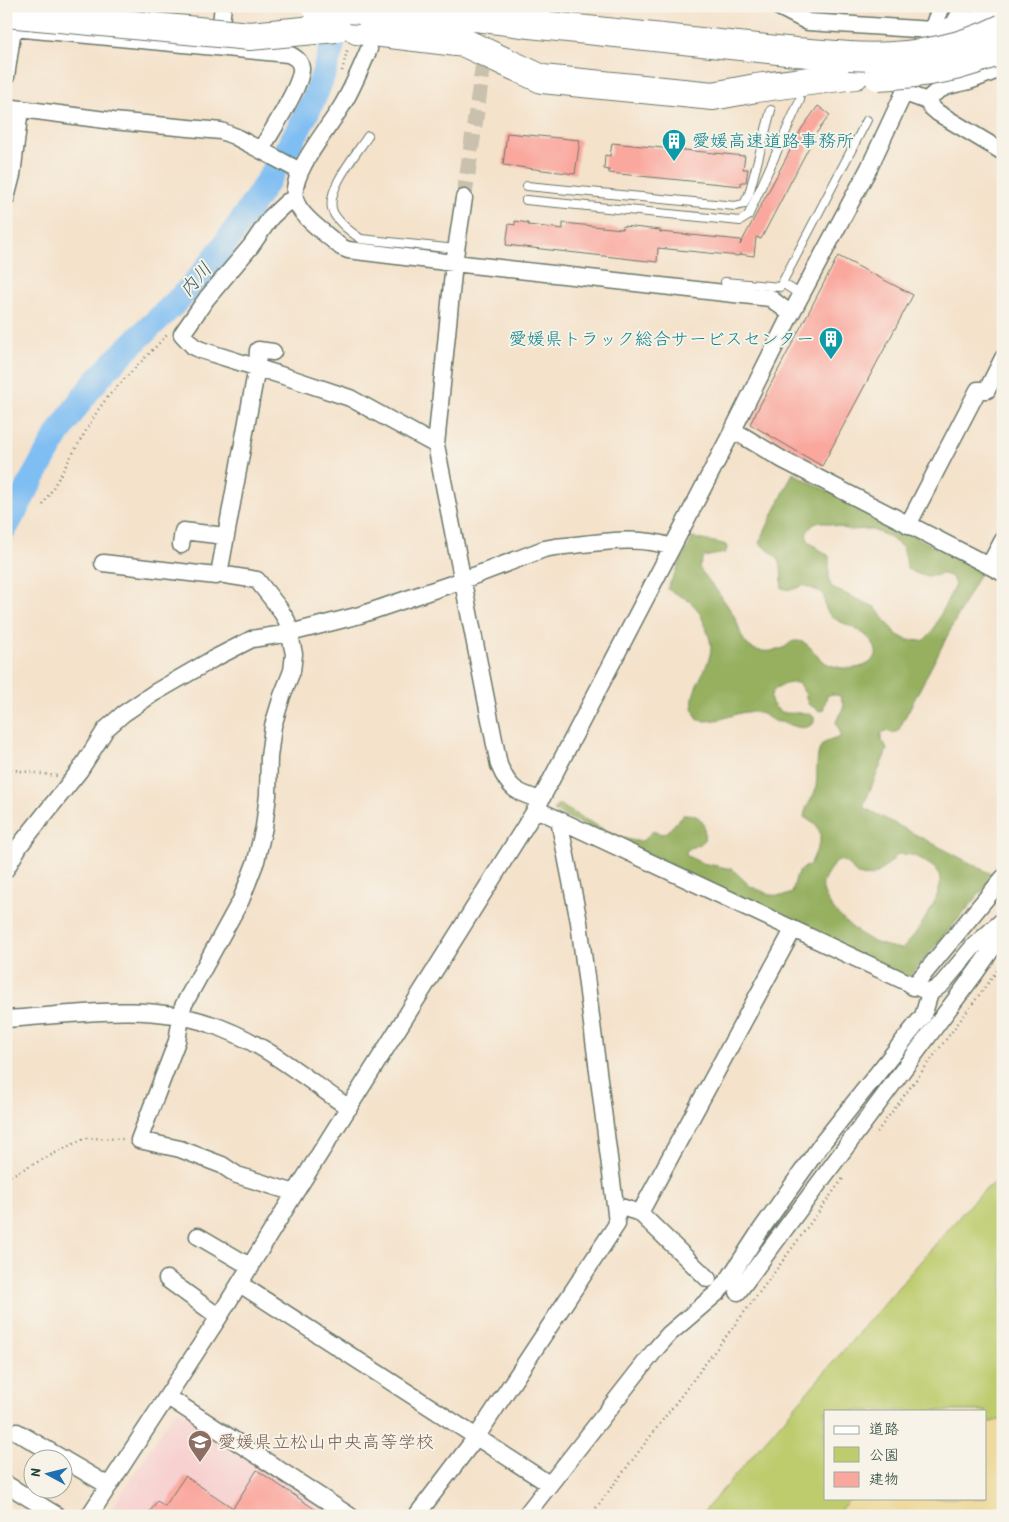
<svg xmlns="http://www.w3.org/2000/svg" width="1009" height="1522" viewBox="0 0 1009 1522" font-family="'Patrick Hand','Klee One',sans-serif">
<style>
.built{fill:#f7d0cf}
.green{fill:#becc6e;stroke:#6e8451}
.forest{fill:#96b061;stroke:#5a764a;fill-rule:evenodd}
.sand{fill:#eeda9e;stroke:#868c69}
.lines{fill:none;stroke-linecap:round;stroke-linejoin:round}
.river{stroke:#7fbef3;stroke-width:25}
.building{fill:#faa79e}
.minor-tunnel{stroke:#c9c1ad;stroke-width:16;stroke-dasharray:16 8;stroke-linecap:butt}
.service-casing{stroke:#6a7769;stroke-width:10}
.minor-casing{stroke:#6a7769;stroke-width:19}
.tertiary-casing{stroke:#6a7769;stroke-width:22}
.motorway-casing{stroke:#6a7769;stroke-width:30}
.path{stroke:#6a7769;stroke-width:2.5;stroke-dasharray:1 4;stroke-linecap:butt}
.service{stroke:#fff;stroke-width:8}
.minor{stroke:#fff;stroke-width:16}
.tertiary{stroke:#fff;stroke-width:20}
.motorway{stroke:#fff;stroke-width:28}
.motorway-bridge-casing{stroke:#6a7769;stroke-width:30;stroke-linecap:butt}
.motorway-bridge{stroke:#fff;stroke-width:28}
.labels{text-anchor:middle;stroke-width:4;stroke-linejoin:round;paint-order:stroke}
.culture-label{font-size:18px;fill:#0d838f;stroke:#f7f3e8;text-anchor:start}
.education-label{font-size:18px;fill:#785e54;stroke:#f7f3e8;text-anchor:start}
.water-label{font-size:19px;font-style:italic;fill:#375d64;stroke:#f7f3e8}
</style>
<rect width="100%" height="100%" fill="#f7f3e8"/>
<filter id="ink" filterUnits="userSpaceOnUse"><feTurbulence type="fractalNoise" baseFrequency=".02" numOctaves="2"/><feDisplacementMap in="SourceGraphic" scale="10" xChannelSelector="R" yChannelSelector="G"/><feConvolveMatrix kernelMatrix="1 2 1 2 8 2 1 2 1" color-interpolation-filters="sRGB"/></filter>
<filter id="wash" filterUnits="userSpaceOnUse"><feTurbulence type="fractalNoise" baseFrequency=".0096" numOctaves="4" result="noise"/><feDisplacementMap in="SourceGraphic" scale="20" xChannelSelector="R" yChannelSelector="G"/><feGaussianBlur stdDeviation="1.12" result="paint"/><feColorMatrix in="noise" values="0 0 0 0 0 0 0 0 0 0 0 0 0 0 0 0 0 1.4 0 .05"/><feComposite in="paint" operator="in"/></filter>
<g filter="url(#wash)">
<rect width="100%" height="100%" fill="#f4e2cb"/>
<path class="built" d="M181,1410L336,1516H107L174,1412Z"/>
<path class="green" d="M1003,1174V1419L985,1424V1411H825V1498H851L834,1516H700L972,1202Z"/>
<path class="forest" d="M793,473L981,571L898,731L892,733L886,731L881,733V740L885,744L887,750L863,807L995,876L908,978L554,811L557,805H560C576,814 625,844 641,841C647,840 648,834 653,831L662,834L667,832L684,814C703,814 706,824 704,841C698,846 692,846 686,851L687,856L702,863L732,869L750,886L771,895L784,896L792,893L796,877L800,871L811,863L820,842V833L816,825L804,817C805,806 812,801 815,791C819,779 814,755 822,745C827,740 834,740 840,737V732L836,722L844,706L840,696L832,694L827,696L823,710L820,711L808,704L805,693L798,683C781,681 760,694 777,709C789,719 804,707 814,717V723C804,731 797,727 785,723C782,722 777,722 774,721C768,718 763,713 756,712C736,709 721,725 698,720C681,692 710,675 711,647C711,641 708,634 706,628C697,602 690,601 667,589L693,537C704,542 716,541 726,545L727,549L725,553L703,557L699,568C711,583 723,598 733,614C740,625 739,639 750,647C757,653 775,652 783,648C788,646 790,641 796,641C808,641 812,650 819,658C830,669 856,672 869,663C874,660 877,656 876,651C871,627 834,625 827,611C824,607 825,598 823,593L803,585C796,589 790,591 782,588C781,581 782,575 781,567C781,557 766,549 759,543ZM819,521L850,530L870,529L888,536L902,547L906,559L907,569C913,572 923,577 931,576C943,575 939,572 952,577L955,585L932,632L923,641L907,640L896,634L875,607L832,588L829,581V556C815,545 792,538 819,521ZM898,854C912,854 916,855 927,863C934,867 940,872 940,881C942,897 914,938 902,949C890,947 875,944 865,937C851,928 819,901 823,883C825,875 832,866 838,860C848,862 847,864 854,871C869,887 888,865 898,854Z"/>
<path class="sand" d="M1003,1419V1516H834L851,1498H985V1424Z"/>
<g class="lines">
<path class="river" d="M6,527C34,477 60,423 98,379C128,344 166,315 197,280C223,250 244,218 265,185C299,132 333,73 338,9"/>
</g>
<g id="blocks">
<path class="building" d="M818,106L830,115L807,145L809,147L761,239L756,237L754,256L739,254V256L658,248L657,262L506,245L509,224L515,225V221L528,223V225L563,229V223L622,229L623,226L660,230V232L741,240L740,245L802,128Z
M507,133L580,140L575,174L503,165Z
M612,143L745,156L743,169H748L746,182H741V186L609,173V170L604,169L605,155L610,156Z
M838,256L913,295L822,466L750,424Z
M257,1470L325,1516H147L157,1501L165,1506L185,1476L233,1508Z"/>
</g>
</g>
<g filter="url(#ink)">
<use href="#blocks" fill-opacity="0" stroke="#6a7769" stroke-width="1"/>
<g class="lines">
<path class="minor-tunnel" d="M464,198L491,11"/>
<defs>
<path id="service" d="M368,136C357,153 324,191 333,212C338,222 352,233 361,239L456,249
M527,186L735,206L744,204L749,194L771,110
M526,200L740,221L748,216L800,100
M725,282L780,287L782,283
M801,295L782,283L867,120"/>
<path id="minor" d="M777,6L808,22L932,30
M951,29L964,6
M219,40L223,6
M928,40L941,6
M369,49C361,68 353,87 343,104C330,127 290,172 295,198C298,216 328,235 341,247L348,250L454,263L770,298L791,314
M6,77L13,28L288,54C295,57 300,60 301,68C303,84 270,133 261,150
M905,93L927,101L931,107L938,113L1003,152
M927,101C938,86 953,85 969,81C981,77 992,72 1003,68
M6,107L113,121L221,131L234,136L300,171
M6,198L12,175L20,109
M464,198L454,263L436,445L499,765C509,789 517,793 541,800
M295,199L287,202L271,217L251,246L207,298L182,334L193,346L201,350L293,379L350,398L436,445
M273,352L258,350L257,367L219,574L257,580L279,608L287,621L294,654L292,671L282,696L273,726L269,757L268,795L264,827L256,861L241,900L183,1006L177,1041L139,1140L180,1149L222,1165L237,1175L295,1193
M733,430L783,460L1003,573
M908,525L978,390H987L1003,358
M181,545L183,531L225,536
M103,563L216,576L219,574
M989,566L1003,540
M559,820L579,922L615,1205L640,1213L708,1279
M6,869L20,845L80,770L106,729L123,714L154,693L213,659L252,639L290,633L360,615L463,580L544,549L555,547C594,544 635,534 672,547
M913,987L1003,878
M930,993L942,984L973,947L1003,920
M6,1019C73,1015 145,1002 210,1024C261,1040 305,1078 349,1108
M640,1213L793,930
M198,1236L251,1267
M167,1279L219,1317
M240,1284L549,1484
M738,1292L976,972L1003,933
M168,1397L350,1516
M17,1432L109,1486
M6,1484L58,1516
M89,1516L219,1317L295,1193L536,809L733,430L791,314L869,168L916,67
M416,1516L477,1436L617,1224L615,1205
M525,1516L655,1350L669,1334L718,1292L730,1277L760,1231L823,1142L923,1016L930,993L536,809"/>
<path id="tertiary" d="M932,30C958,29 979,20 1003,9"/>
<path id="motorway" d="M360,10L394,7L530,24L796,52L849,56
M357,30L465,43L542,79L713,96L756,88L855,75"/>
</defs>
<use href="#service" class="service-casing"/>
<use href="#minor" class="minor-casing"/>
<use href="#tertiary" class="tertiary-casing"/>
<use href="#motorway" class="motorway-casing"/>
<path class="path" d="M342,71L348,47
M43,505L98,410L109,395L167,335
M6,769L57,776
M877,1132L1003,963
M6,1178L85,1138L125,1139
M590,1516L768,1281L844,1177"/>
<use href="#service" class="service"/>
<use href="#minor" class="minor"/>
<use href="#tertiary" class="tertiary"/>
<use href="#motorway" class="motorway"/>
<defs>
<path id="motorway-bridge" d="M315,6L360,10
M6,13L250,36L336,28
M849,56C903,59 955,52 1003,28
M878,76C924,74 961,68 1003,49"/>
</defs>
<use href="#motorway-bridge" class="motorway-bridge-casing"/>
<use href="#motorway-bridge" class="motorway-bridge"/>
</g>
</g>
<defs>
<symbol id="building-pin" viewBox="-11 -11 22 30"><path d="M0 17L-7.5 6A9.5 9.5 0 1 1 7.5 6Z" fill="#0f9aa8" stroke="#f7f3e8"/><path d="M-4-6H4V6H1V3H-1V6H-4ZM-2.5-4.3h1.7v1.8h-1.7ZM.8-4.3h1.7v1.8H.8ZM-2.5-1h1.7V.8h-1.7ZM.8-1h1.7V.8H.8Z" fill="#fff"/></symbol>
<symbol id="school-pin" viewBox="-11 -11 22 30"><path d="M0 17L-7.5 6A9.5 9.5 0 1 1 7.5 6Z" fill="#8d6e63" stroke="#f7f3e8"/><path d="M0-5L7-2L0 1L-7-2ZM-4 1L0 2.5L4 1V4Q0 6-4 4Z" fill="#fff"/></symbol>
</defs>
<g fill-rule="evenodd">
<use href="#building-pin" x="660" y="127" width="28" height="38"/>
<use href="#building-pin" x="817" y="325" width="28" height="38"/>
<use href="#school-pin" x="186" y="1428" width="28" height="38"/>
</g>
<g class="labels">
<g class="culture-label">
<text x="692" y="147">愛媛高速道路事務所</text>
<text x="814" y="345" text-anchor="end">愛媛県トラック総合サービスセンター</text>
</g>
<g class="education-label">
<text x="218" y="1448">愛媛県立松山中央高等学校</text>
</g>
<g class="water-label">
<text transform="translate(195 279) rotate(-49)" y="7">内川</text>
</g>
</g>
<rect width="1009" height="1522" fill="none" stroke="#f7f3e8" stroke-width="25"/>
<rect x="824" y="1410" width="162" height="90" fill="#f7f3e8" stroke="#a1aaa0"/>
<rect x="834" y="1426" width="25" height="8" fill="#ffffff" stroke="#a1aaa0"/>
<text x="869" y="1434" font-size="15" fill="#1f3d34">道路</text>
<rect x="834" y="1447" width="25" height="15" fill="#becc6e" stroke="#a1aaa0"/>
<text x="869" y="1460" font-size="15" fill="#1f3d34">公園</text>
<rect x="834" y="1472" width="25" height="15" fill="#faa79e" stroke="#a1aaa0"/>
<text x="869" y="1484" font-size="15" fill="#1f3d34">建物</text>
<g transform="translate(48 1474) rotate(277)"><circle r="24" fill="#f7f3e8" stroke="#a1aaa0"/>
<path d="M0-4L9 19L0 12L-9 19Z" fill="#1f6fb2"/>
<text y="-8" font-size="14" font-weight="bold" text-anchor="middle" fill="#1f3d34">N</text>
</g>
</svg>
